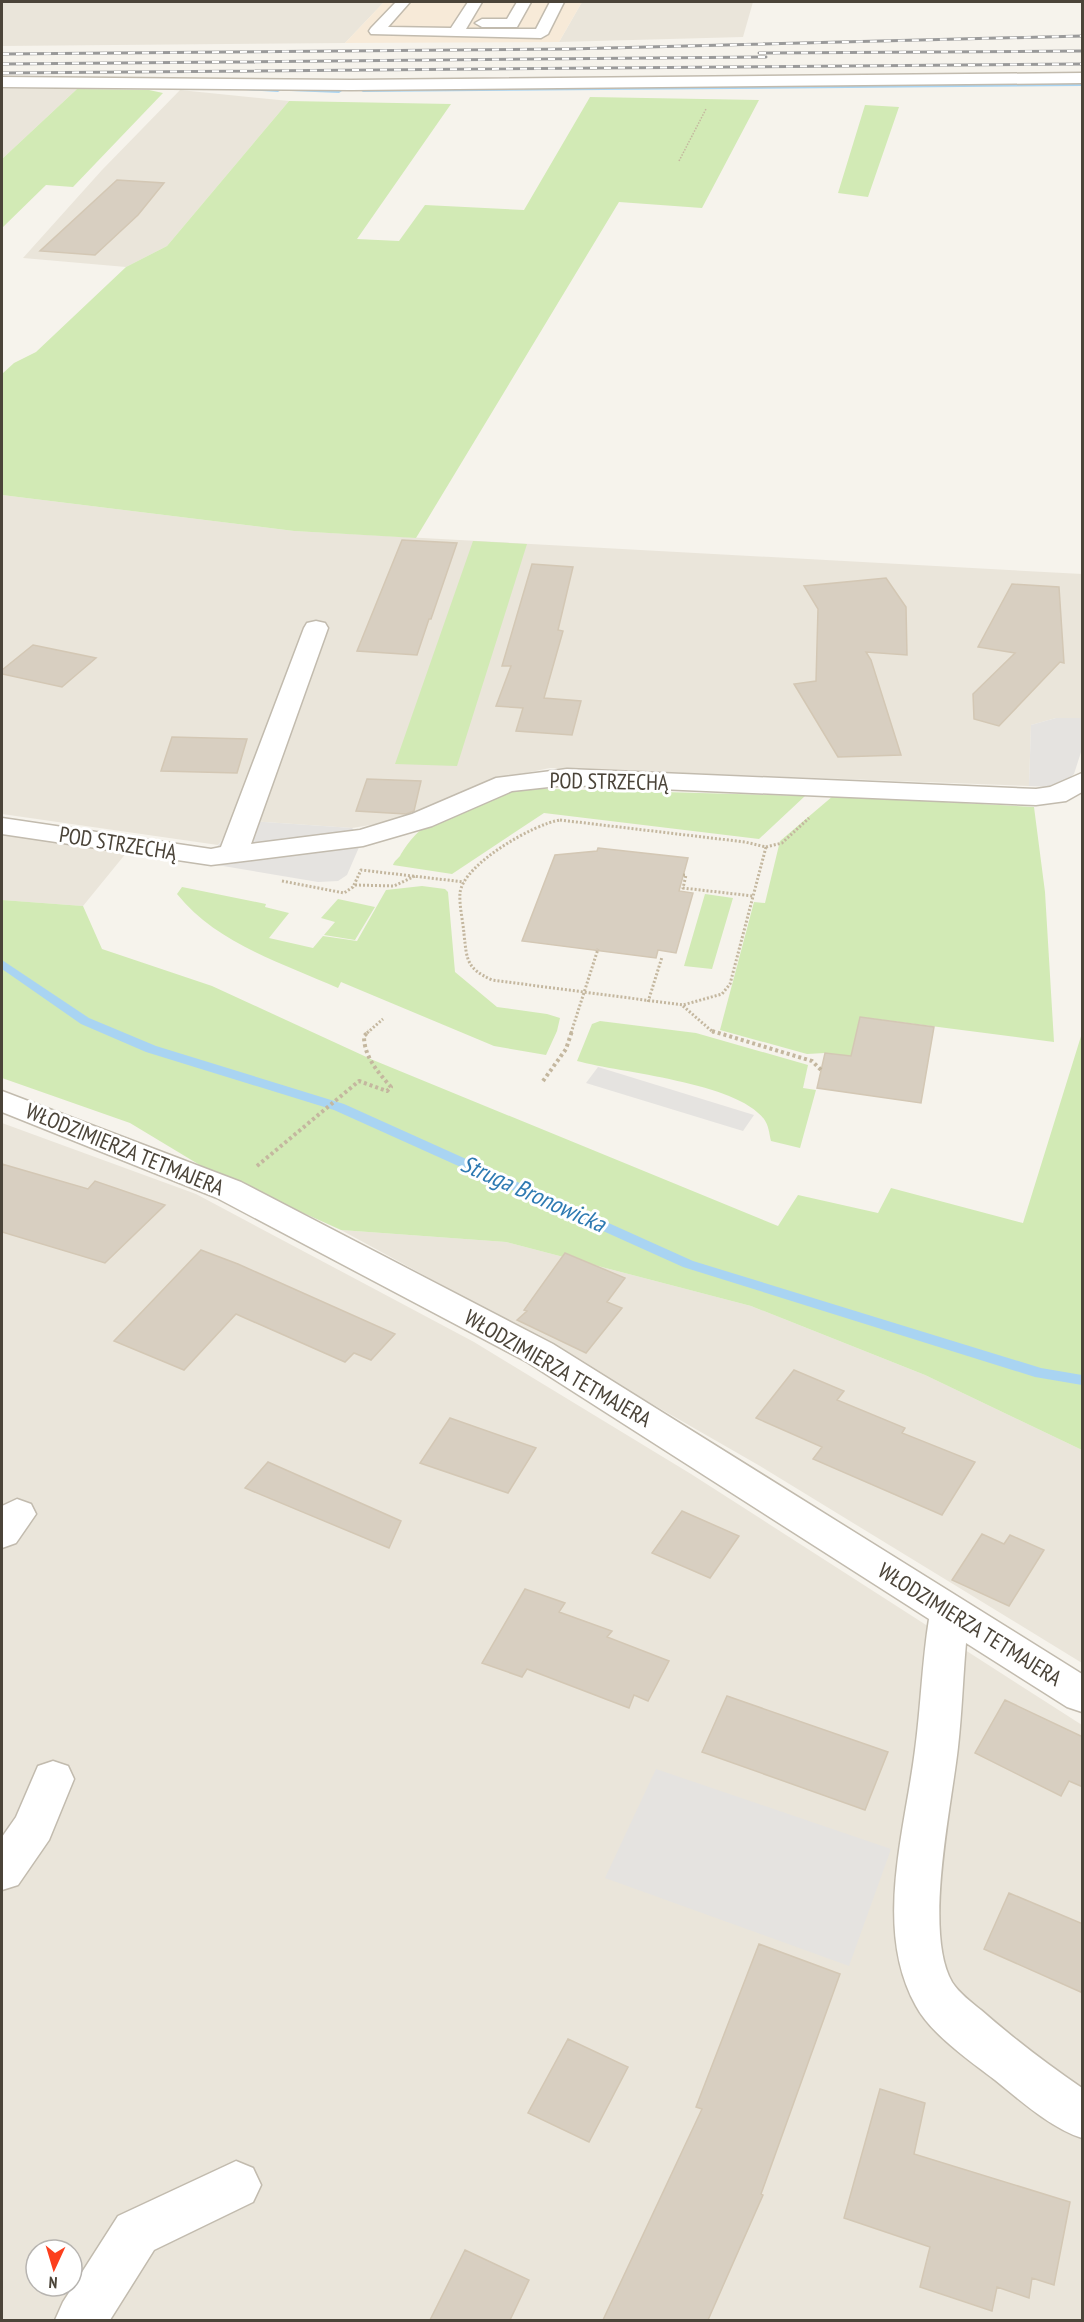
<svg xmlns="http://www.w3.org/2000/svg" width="1084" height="2322" viewBox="0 0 1084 2322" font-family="'PT Sans Narrow',sans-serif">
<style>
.residential{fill:#eae5da;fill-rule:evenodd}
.commercial{fill:#f7ead8}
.green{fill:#d2eab5}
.parking{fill:#e5e3e0}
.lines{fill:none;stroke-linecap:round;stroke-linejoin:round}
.stream{fill:#a9d4f2;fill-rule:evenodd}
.building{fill:#d8cfc1;stroke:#d3c7b4;stroke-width:1.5}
.minor-casing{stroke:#c2bbae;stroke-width:3}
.path-far2{stroke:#c4b79f;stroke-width:1.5;stroke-dasharray:1.5 1.5;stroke-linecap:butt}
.path-far1{stroke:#c4b79f;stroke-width:3;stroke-dasharray:2 2;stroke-linecap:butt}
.path{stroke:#c4b79f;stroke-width:4;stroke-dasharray:3 3;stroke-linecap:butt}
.minor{fill:#fff;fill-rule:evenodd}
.rail-casing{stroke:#9a9a9a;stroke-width:3}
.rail{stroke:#fff;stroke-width:2;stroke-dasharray:7;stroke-linecap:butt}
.labels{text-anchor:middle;stroke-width:6;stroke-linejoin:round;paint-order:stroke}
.street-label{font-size:22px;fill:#4b4439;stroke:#fff}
.water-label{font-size:24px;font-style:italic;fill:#2e7ab2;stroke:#fff}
</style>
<rect width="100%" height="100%" fill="#f6f3ec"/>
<path class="residential" d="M2,2H384L345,43L2,46Z
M582,2H753L743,37L559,42Z
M2,89H77L2,159Z
M180,90L289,101L167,246L126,267L23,258L102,170Z
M2,495L294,531L1082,574V718H1056L1031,725L1029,786L550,768L496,779L413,818L352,828L237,820L218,845L2,814Z
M2,833L127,852L83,906L2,900Z
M2,1123L196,1194L474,1342L691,1474L1082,1725V2320H2ZM36,2250H72V2286H36Z
M341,1230L506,1242L751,1306L925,1375L1082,1450V1663L760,1466L497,1315Z"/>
<path class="commercial" d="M384,2H582L559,42L345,43Z"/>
<path class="green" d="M77,89L149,90L163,93L73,187L46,185L2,228V159Z
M590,97L759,100L702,208L619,202L416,538L294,531L2,495V374L14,363L36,352L126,267L167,246L289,101L451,104L357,239L399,241L425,205L524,210Z
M865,105L899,107L868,197L838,193Z
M473,541L527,544L457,766L395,764Z
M515,788L805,796L759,839L544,813L452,874L393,865C395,859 399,859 401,854C410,840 416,832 431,823Z
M833,796L1034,807L1045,892L1054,1042L861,1017L851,1056L825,1053L807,1054L720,1030L754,902L765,903L780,841Z
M422,886L445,889L448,892L455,972L497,1007L547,1014L560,1018L557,1031L546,1055L494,1046L341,982L338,988C282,963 216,943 177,894L182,887L266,904L265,907L289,913L269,938L313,948L323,936L357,941L386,890Z
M705,894L733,898L712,969L684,966Z
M338,899L375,907L355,940L324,935L335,922L321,918Z
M2,900L83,906L102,949L212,986L373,1060L778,1226L798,1195L878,1213L891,1188L1023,1223L1082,1033V1450L925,1375L751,1306L506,1242L341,1230L208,1170L130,1123L2,1078Z
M600,1021L696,1033L808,1065L803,1088L816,1090L800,1148L771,1141C769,1133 769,1126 764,1119C736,1082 621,1073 577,1061L592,1024Z"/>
<path class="parking" d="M1056,718H1082V749L1074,774L1066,781L1049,787L1029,786L1031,725Z
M237,820L352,828L363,838L347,875L338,881L318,882L205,863Z
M598,1067L754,1115L743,1131L586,1083Z
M656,1769L891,1849L849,1966L605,1878Z"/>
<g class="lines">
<path class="stream" d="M1082,82V86L363,92L360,90L363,88Z
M248,87L278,88L281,90L278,92L246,90Z
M293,88L339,89L342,91L339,93L291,91Z
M2,960L89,1018L156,1046L344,1104L693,1261L1041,1368L1082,1375V1385L1035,1377L683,1267L334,1110L146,1052L81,1024L2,969Z"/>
</g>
<path class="building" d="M117,180L164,183L138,215L95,255L40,251Z
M402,540L457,543L431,619H429L417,655L357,651Z
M532,564L573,567L558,630L563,631L544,698L581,701L572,735L516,731L523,708L496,706L511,666H502Z
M886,578L906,607L907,655L866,652L871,660L901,755L838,757L794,684L816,681L818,609L804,586Z
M1012,584L1059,587L1064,663L1060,662L999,726L974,719L973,694L1015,653L978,647Z
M33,645L96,658L62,687L2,674V670Z
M172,737L247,739L237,773L161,771Z
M367,779L421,781L414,811L406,814L356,811Z
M598,848L688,858L679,891L693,893L676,953L658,950L656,958L522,941L555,855L597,851Z
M860,1017L934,1027L921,1103L817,1088L825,1053L851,1056Z
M2,1164L88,1189L95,1181L165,1205L105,1263L2,1232Z
M201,1250L238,1264L395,1334L371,1360L354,1353L345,1362L236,1314L184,1370L114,1341Z
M565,1253L625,1278L607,1302L622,1308L586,1353L517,1320L527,1311L524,1310Z
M794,1370L844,1391L837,1400L905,1428L902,1433L975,1462L942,1515L813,1459L822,1447L756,1418Z
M450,1418L536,1448L508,1493L420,1463Z
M268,1462L401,1521L389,1548L245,1488Z
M682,1511L739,1536L710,1578L652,1553Z
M982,1534L1004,1544L1010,1535L1044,1550L1009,1606L952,1580Z
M525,1589L565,1603L559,1612L612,1631L607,1637L669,1661L648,1701L634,1695L629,1708L527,1669L522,1677L482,1663Z
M727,1696L888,1752L865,1810L702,1752Z
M1005,1700L1083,1737V1787L1069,1781L1061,1796L975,1753Z
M1009,1893L1083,1924V1993L984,1949Z
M759,1944L840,1974L761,2194L763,2195L708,2320H603L702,2109L696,2107Z
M568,2039L628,2067L589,2142L528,2113Z
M880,2089L925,2103L914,2154L1070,2202L1054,2285L1032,2278L1029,2298L997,2287L992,2311L920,2287L930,2247L844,2218Z
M465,2250L529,2280L510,2320H430Z"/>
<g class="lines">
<defs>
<path id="minor" d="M396,2H410L388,27L451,28L468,2H482L466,29H536L550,2H564L548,34L541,38L371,34L369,31L371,28Z
M517,2H531L517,27H482L475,23L482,19H507Z
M1082,73V83L351,90L2,87V77L351,80Z
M316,621L325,623L328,628L251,844L360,830L412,814L496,778L567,769L1036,789L1050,787L1082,773V792L1066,801L1036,805L567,785L512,791L432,826L363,846L211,865L2,834V818L211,849L221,847L304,628L307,623Z
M2,1091L241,1182L553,1344L1082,1674V1712L1067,1707L966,1643C963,1677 962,1712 958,1747C952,1804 923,1932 952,1982C959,1993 971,2002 981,2010C1013,2038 1047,2064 1082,2088V2138C1051,2128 1021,2101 995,2080C970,2061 931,2034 916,2006C873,1929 905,1831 915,1750C921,1706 922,1662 929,1619L527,1362L217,1198L2,1112Z
M17,1499L31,1504L36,1514L16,1543L2,1548V1506Z
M53,1761L68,1766L74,1779L49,1840L18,1885L2,1890V1837L16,1817L38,1766Z
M236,2161L253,2168L261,2185L253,2202L154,2250L110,2320H55L63,2302L118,2216Z"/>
</defs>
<use href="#minor" class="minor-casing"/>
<path class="path-far2" d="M679,161L706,109"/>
<path class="path-far1" d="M560,820L745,842L766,847L730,984L722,994L683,1005L492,980C466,968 467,960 464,934C463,921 459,905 460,893C463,864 534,824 560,820Z
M766,847L782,843L809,818
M683,875H686L683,888L753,896
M282,881L344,893L353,887L361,870L464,882
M355,885L394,886L415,876
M648,1002L662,957
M683,1006L714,1033
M367,1033L383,1019
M571,1033L598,949"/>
<path class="path" d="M712,1031L812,1061L821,1070
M543,1081L566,1049L572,1031
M257,1166L359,1081L387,1091L391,1087C378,1072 364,1057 364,1036L369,1031"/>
<use href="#minor" class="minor"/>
<defs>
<path id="rail" d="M759,53L1082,51
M2,54L569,49L1082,36
M2,64L766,57
M2,73L1082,64"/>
</defs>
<use href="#rail" class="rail-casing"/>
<use href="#rail" class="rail"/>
</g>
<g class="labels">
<g class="street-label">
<text transform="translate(609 781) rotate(1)" y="8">POD STRZECHĄ</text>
<text transform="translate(118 843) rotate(9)" y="8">POD STRZECHĄ</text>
<text transform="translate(125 1149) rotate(22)" y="8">WŁODZIMIERZA TETMAJERA</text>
<text transform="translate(558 1368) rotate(30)" y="8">WŁODZIMIERZA TETMAJERA</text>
<text transform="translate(970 1624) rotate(32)" y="8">WŁODZIMIERZA TETMAJERA</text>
</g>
<g class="water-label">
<text transform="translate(533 1194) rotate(24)" y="8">Struga Bronowicka</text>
</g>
</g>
<rect width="1084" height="2322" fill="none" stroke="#4b4439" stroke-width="6"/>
<g transform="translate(54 2268) rotate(184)"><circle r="28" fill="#ffffff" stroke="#b7b4b0" stroke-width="1.5"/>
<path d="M0-4.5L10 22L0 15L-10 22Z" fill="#fc3f1d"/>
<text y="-9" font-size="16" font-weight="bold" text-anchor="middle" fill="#4b4439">N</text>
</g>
</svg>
